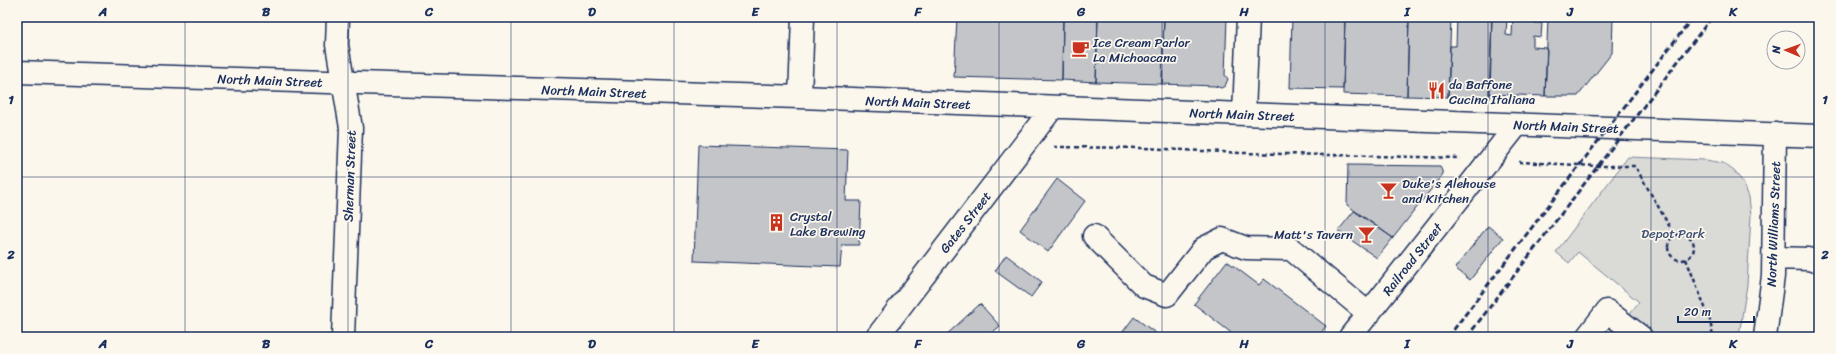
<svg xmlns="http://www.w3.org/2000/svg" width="1836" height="354" viewBox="0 0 1836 354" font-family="Sriracha,sans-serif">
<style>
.green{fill:#dadad7;stroke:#7a849a}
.building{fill:#c3c5c9;stroke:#1b2f5e}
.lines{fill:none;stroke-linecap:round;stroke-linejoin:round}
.minor-casing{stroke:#1b2f5e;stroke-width:25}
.path{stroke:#1b2f5e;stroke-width:2.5;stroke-dasharray:4 3;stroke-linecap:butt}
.minor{stroke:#fbf7ec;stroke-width:22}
.rail{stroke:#1b2f5e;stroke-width:3;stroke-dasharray:6 3;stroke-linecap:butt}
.grid{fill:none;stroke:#1b2f5e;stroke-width:1;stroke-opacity:0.55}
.labels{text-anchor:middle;stroke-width:3.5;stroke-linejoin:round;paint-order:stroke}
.poi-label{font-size:13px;fill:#1b2f5e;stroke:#fbf7ec;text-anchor:start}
.street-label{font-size:13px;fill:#1b2f5e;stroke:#fbf7ec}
.park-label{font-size:13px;fill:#415176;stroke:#fbf7ec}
.neatline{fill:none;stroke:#1b2f5e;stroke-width:1.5}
.grid-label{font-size:13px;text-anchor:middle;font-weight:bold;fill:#1b2f5e}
</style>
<rect width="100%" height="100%" fill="#fbf7ec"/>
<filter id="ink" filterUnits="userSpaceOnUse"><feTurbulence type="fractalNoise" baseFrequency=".025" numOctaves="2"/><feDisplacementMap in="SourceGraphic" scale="8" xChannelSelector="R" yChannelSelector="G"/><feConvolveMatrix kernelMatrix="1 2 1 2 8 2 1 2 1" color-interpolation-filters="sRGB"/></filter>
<g filter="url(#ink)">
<path class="green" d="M1628,157L1706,160L1723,163L1734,171L1743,182L1749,197L1751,215L1747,285L1740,329L1737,337H1611L1639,302L1578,252L1569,263L1556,252Z"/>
<path class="building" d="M957,17H1063L1062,80L954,77Z
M1063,17H1098L1096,82L1062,80Z
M1098,17H1164L1162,84L1096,82Z
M1164,17H1227L1225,75L1228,79L1225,86L1221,88L1215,86L1162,84Z
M1292,17H1345L1343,89L1290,88Z
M1345,17H1409L1407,96L1343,94Z
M1409,17H1451L1448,97L1407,96Z
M1457,17H1492L1490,98L1448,97L1450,46H1456Z
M1492,17H1507L1506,35L1512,36L1513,17H1533V23H1542L1541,37L1533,36V47L1547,48L1545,96L1489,94Z
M1548,17H1613L1612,53L1578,96H1545Z
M698,145L848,150L846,201H861L859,245H842L840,267L694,261Z
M1348,165L1440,166L1443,174L1393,238L1347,205Z
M1057,179L1085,201L1048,252L1020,230Z
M1354,211L1393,238L1377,258L1338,231Z
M1488,226L1503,238L1470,280L1455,268Z
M1006,255L1042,282L1031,297L995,271Z
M1227,261L1259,285L1264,279L1326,326L1318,337H1233L1234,335L1194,304Z
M980,304L1000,326L987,337H944Z
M1134,317L1161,337H1119Z"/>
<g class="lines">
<defs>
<path id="minor" d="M338,17L337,45L351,128L343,337
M17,72L800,97L1819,136
M800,97L803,17
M1244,114L1248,17
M1094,236L1144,286L1167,295L1204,248L1222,239L1246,248L1291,249L1369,314
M1774,258L1808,259L1819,262
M877,337L1053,107
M1350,337L1517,125
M1587,337L1607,311L1641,337
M1765,337L1773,276L1775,134"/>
</defs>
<use href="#minor" class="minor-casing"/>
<path class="path" d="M1054,147L1144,148L1242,153L1460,158
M1519,162L1598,166H1635L1675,236
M1668 247a13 13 0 1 1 26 0a13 13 0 1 1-26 0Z
M1686,259L1710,320L1713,337"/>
<use href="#minor" class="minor"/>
<path class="rail" d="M1448,337L1693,17
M1467,337L1712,17"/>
</g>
</g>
<path class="grid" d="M185,17V337M348,17V337M511,17V337M674,17V337M837,17V337M999,17V337M1162,17V337M1325,17V337M1488,17V337M1651,17V337M17,177H1819"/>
<defs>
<symbol id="cafe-bare" viewBox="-9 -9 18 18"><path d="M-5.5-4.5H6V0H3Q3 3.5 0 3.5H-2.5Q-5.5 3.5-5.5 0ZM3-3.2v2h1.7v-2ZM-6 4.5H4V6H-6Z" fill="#c8321e" stroke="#fbf7ec" stroke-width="2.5" paint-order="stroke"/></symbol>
<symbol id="restaurant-bare" viewBox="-9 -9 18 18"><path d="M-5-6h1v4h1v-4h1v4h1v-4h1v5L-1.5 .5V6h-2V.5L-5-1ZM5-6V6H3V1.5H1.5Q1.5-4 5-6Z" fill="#c8321e" stroke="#fbf7ec" stroke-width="2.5" paint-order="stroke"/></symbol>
<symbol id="bar-bare" viewBox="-9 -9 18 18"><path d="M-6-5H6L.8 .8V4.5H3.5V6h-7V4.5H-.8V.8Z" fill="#c8321e" stroke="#fbf7ec" stroke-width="2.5" paint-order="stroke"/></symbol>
<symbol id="building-bare" viewBox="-9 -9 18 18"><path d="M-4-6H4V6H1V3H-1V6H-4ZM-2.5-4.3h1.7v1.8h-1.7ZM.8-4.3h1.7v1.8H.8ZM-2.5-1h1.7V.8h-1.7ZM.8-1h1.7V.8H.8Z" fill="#c8321e" stroke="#fbf7ec" stroke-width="2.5" paint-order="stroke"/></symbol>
</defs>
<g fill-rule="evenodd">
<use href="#cafe-bare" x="1068" y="36" width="25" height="25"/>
<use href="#restaurant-bare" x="1424" y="78" width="25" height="25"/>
<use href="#bar-bare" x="1376" y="178" width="25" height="25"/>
<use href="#building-bare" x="764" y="210" width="25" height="25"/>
<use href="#bar-bare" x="1354" y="222" width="25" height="25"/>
</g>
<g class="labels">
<g class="poi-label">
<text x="1093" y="47">Ice Cream Parlor<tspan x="1093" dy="15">La Michoacana</tspan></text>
<text x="1449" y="89">da Baffone<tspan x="1449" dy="15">Cucina Italiana</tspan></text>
<text x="1402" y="188">Duke's Alehouse<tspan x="1402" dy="15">and Kitchen</tspan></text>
<text x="790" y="221">Crystal<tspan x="790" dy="15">Lake Brewing</tspan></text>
<text x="1353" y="239" text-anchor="end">Matt's Tavern</text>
</g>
<g class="street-label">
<text transform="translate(270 80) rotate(2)" y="5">North Main Street</text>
<text transform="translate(594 91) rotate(2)" y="5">North Main Street</text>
<text transform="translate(918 102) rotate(2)" y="5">North Main Street</text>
<text transform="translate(1242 114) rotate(2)" y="5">North Main Street</text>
<text transform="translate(1566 126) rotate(2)" y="5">North Main Street</text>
<text transform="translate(349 176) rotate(-88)" y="5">Sherman Street</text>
<text transform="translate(965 222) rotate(-52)" y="5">Gates Street</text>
<text transform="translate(1773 224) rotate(-88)" y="5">North Williams Street</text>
<text transform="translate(1412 259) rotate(-52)" y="5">Railroad Street</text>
</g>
<g class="park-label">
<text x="1673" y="238">Depot Park</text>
</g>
</g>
<rect width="1836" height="354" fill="none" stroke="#fbf7ec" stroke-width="44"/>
<g transform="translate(1786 50) rotate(272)"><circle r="19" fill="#fbf7ec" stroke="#a1a7b3"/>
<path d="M0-3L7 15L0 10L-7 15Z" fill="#c8321e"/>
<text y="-6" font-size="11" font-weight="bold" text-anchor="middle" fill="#1b2f5e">N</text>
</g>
<path d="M1678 316v6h76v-6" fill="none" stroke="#1b2f5e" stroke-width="2"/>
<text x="1684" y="316" font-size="12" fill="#1b2f5e" stroke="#fbf7ec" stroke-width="3" paint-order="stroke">20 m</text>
<rect x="22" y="22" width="1792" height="310" class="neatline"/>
<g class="grid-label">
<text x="103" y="16">A</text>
<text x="266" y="16">B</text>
<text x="429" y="16">C</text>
<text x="592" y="16">D</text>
<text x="755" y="16">E</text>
<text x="918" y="16">F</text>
<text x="1081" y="16">G</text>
<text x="1244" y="16">H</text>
<text x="1407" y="16">I</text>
<text x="1570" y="16">J</text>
<text x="1733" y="16">K</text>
<text x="11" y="104">1</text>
<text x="1825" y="104">1</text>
<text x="11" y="259">2</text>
<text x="1825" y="259">2</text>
<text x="103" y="348">A</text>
<text x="266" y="348">B</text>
<text x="429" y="348">C</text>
<text x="592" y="348">D</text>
<text x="755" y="348">E</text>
<text x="918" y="348">F</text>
<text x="1081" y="348">G</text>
<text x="1244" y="348">H</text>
<text x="1407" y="348">I</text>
<text x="1570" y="348">J</text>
<text x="1733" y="348">K</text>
</g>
</svg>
